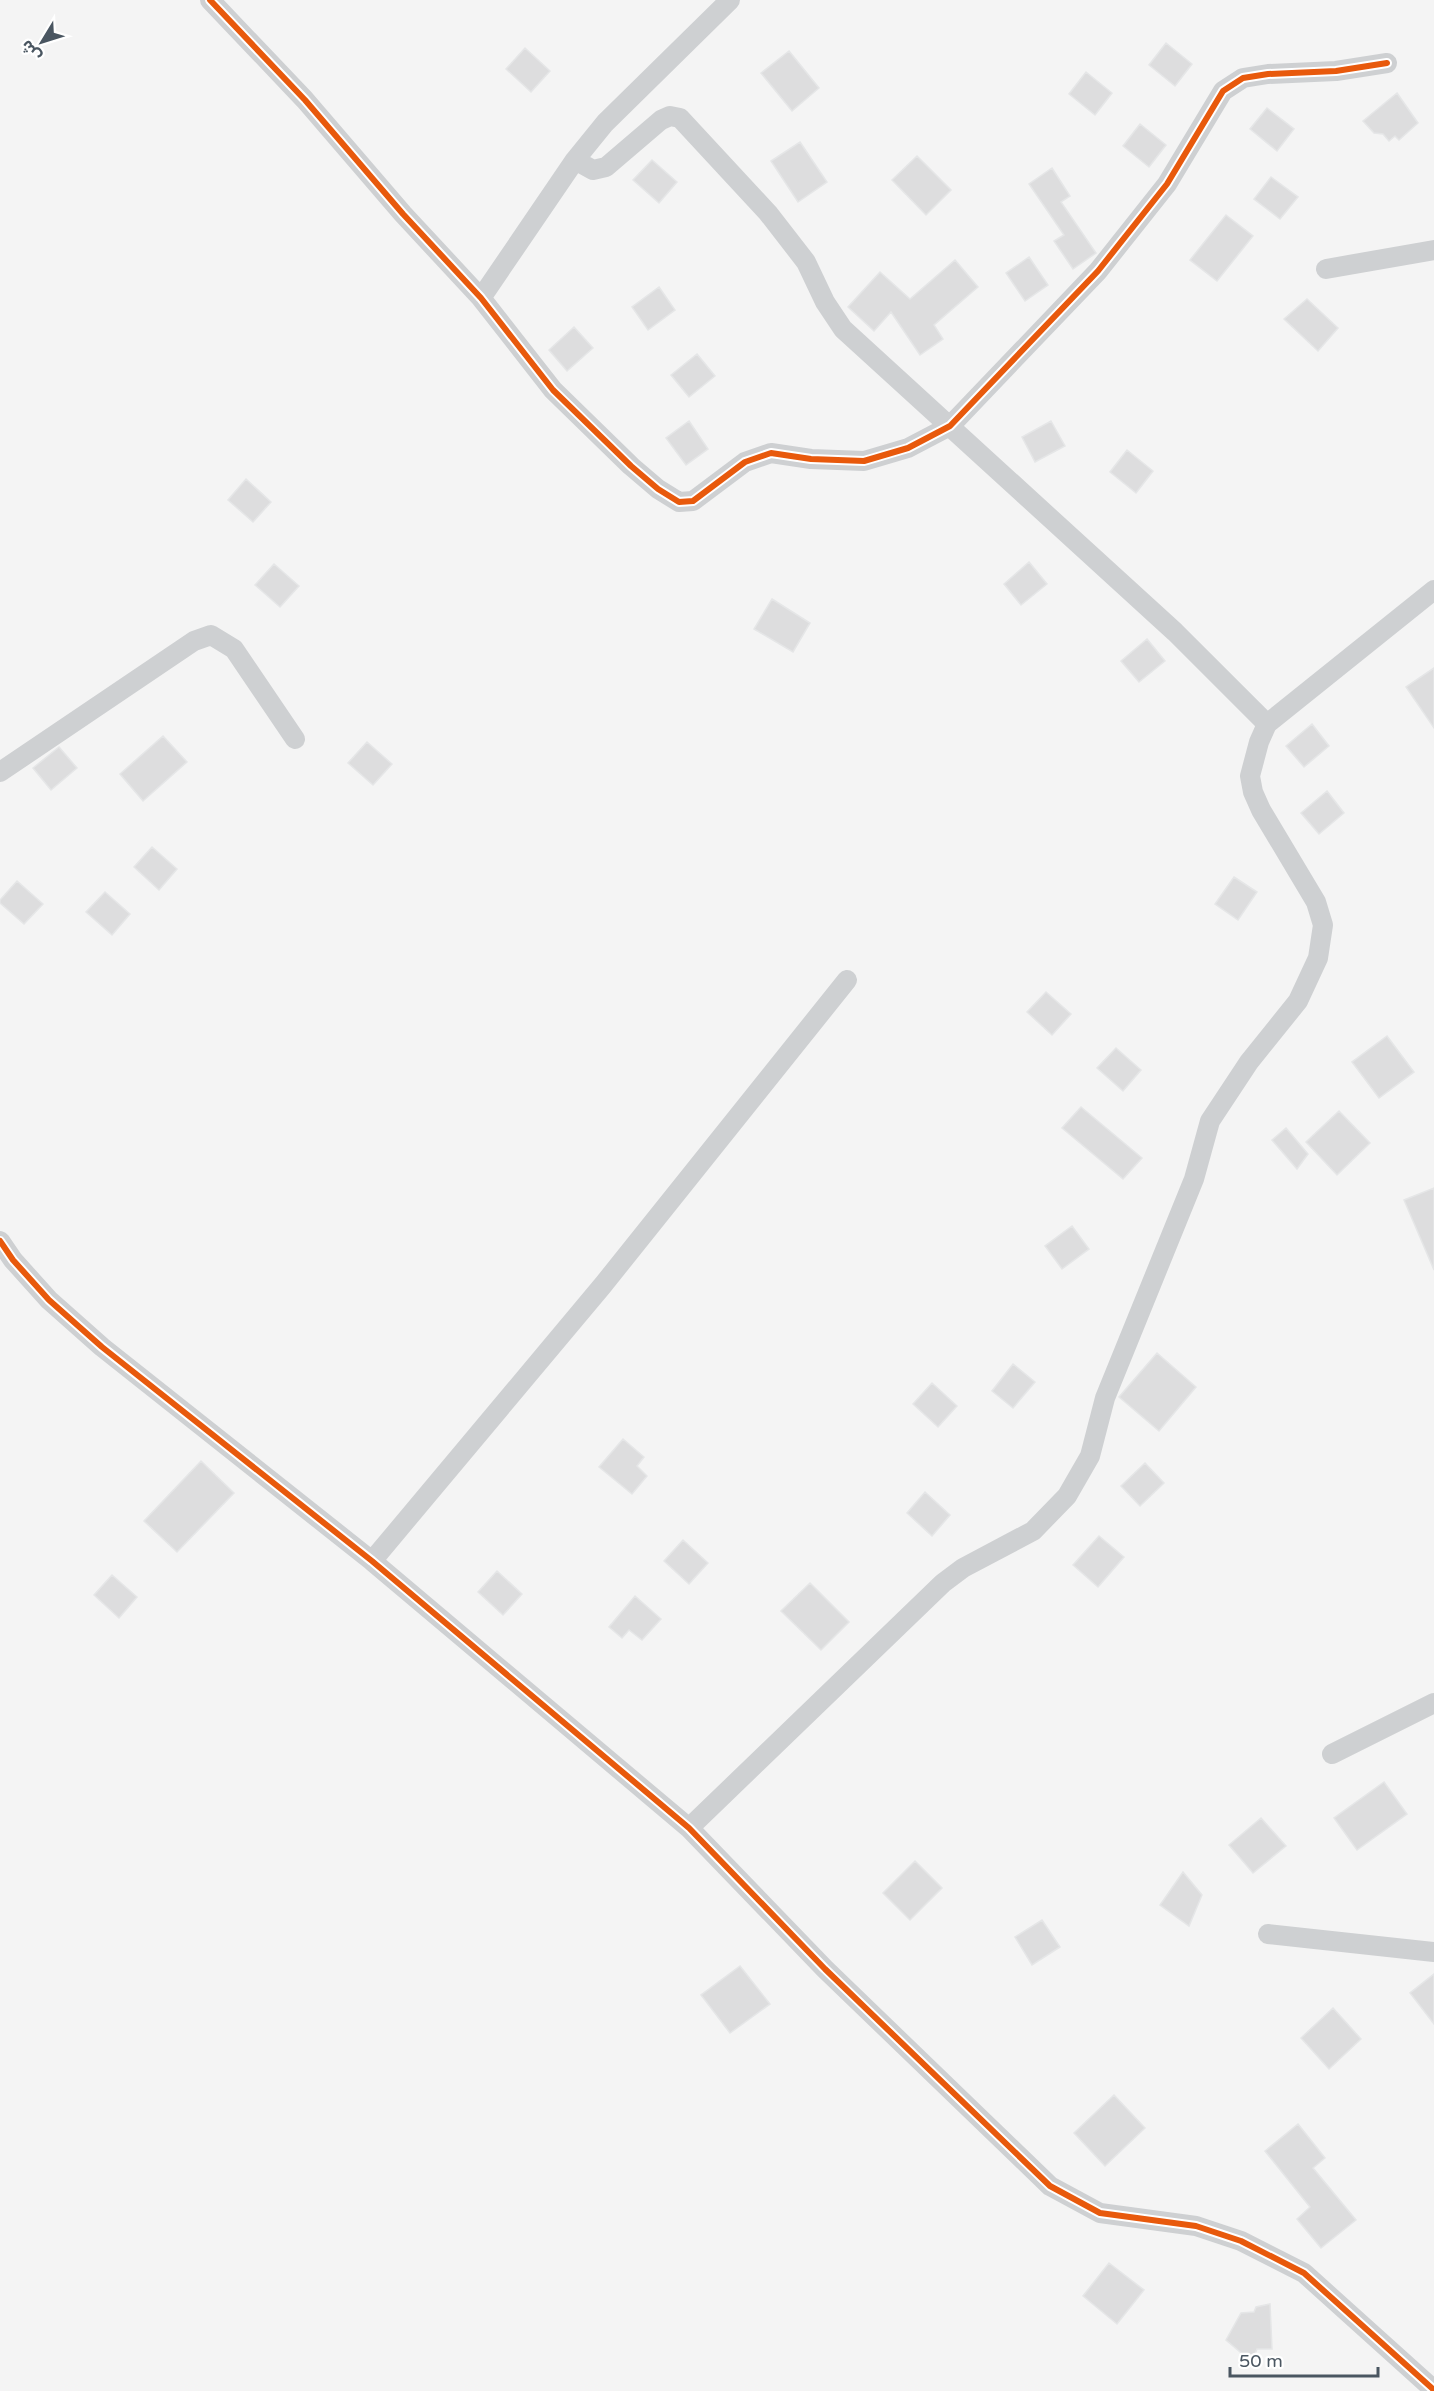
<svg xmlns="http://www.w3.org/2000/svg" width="1434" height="2391" viewBox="0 0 1434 2391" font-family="'Varela Round','Noto Sans Arabic',sans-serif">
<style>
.building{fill:#ddddde;stroke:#e5e6e7;stroke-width:1.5}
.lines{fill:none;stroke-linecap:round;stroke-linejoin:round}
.street{stroke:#ced0d2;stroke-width:20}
.cycleway-casing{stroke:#fff;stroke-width:10}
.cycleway{stroke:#e8590c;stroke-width:6}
</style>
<rect width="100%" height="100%" fill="#f4f4f4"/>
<path class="building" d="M1166,43L1192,64L1175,86L1149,65Z
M525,48L550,71L531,92L506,69Z
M789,51L819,88L792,111L761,73Z
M1086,72L1112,93L1095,115L1069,94Z
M1397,93L1418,123L1399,140L1395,136L1389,141L1383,134L1374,133L1363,121Z
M1267,108L1294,129L1277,151L1250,129Z
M1140,124L1166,145L1149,167L1123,146Z
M800,142L827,182L798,202L771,161Z
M917,156L951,190L926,215L892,180Z
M652,160L677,182L659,203L633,180Z
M1052,168L1070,196L1061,202L1096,253L1073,269L1054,241L1064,235L1029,184Z
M1271,177L1298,197L1280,219L1254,199Z
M1226,215L1253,236L1217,281L1190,260Z
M1029,257L1048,285L1025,301L1006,273Z
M955,260L978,287L934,325L943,339L920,355L891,312L874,331L848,307L880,272L910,299Z
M659,287L675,310L648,330L632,307Z
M1307,299L1338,328L1318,351L1284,319Z
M574,327L593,348L567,371L549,350Z
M697,354L715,376L689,397L671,375Z
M689,421L708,449L686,465L666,438Z
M1051,421L1065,446L1035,462L1022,437Z
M1127,450L1153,471L1136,493L1110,472Z
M246,479L271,502L253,522L228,500Z
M1029,562L1047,584L1021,605L1004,584Z
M274,564L299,586L280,607L255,585Z
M772,599L810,623L793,652L754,629Z
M1147,639L1165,661L1139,682L1121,661Z
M1434,668V728L1406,687Z
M1312,724L1329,746L1304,767L1286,746Z
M163,736L187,762L143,801L120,774Z
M367,742L392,764L373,785L348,763Z
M59,747L77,768L51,790L33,768Z
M1327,791L1344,813L1319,834L1301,813Z
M152,847L177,869L159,890L134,867Z
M1234,877L1257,892L1238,920L1215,904Z
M17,881L43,904L24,924L0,903V900Z
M105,892L130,914L112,935L86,912Z
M1046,992L1071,1014L1052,1035L1027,1012Z
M1387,1036L1414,1072L1379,1098L1352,1062Z
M1116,1048L1141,1070L1123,1091L1097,1068Z
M1081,1107L1142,1158L1123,1179L1062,1128Z
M1339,1111L1370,1143L1337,1175L1306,1142Z
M1286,1128L1308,1154L1297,1169L1272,1140Z
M1434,1188V1270L1404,1200Z
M1072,1226L1089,1249L1062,1269L1045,1246Z
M1157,1353L1196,1387L1159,1431L1119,1397Z
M1013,1364L1035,1382L1013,1408L992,1391Z
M932,1383L957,1406L938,1427L913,1404Z
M623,1439L644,1457L637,1466L647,1476L632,1494L599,1467Z
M201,1461L234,1493L177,1552L144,1521Z
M1145,1463L1164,1483L1140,1506L1121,1486Z
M925,1492L950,1515L932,1536L907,1513Z
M1099,1536L1124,1557L1098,1587L1073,1565Z
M683,1540L708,1563L689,1584L664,1561Z
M497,1571L522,1594L503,1615L478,1592Z
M112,1575L137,1597L119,1618L94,1595Z
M810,1583L849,1622L821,1650L781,1611Z
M635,1596L661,1619L642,1640L629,1630L622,1638L609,1627Z
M1384,1782L1407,1814L1357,1850L1334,1818Z
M1261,1818L1286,1846L1253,1873L1229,1845Z
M915,1861L942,1888L910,1920L883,1893Z
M1183,1872L1202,1895L1189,1926L1160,1905Z
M1042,1920L1060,1947L1032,1965L1015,1937Z
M740,1966L770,2004L730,2033L701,1995Z
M1434,1974V2024L1410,1993Z
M1333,2008L1361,2039L1329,2069L1301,2038Z
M1114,2095L1145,2128L1105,2166L1074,2133Z
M1298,2124L1325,2158L1313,2168L1356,2220L1321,2248L1297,2219L1310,2207L1265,2151Z
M1109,2263L1144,2290L1117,2324L1083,2296Z
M1270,2304L1272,2349H1257L1252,2362L1226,2340L1241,2313L1254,2312L1256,2307Z"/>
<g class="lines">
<path class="street" d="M210,0L305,100L403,214L481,298L553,390L631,466L658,489L679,502L693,501L745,462L771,453L811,459L864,461L908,448L950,426L1098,271L1167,184L1223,91L1243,78L1268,74L1336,71L1387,63
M575,160L593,170L606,167L661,120L670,116L680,118L768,213L806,262L825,302L843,329L1175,632L1267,724
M1326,269L1434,250
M481,298L575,160L605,123L730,0
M0,772L194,641L211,635L234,649L295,739
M0,1241L13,1260L49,1300L102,1347L372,1561L689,1828L825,1969L1050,2186L1100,2213L1196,2226L1241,2241L1304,2273L1434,2390
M372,1561L603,1285L847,980
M1332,1754L1434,1703
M689,1828L943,1583L963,1568L1033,1531L1067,1496L1090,1456L1105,1398L1194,1179L1210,1121L1249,1062L1298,1001L1318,958L1323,925L1316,902L1261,810L1253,792L1250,776L1259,742L1267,724L1434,590
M1268,1934L1434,1952"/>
<defs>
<path id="cycleway" d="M210,0L305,100L403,214L481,298L553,390L631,466L658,489L679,502L693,501L745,462L771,453L811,459L864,461L908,448L950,426L1098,271L1167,184L1223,91L1243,78L1268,74L1336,71L1387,63
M0,1241L13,1260L49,1300L102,1347L372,1561L689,1828L825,1969L1050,2186L1100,2213L1196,2226L1241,2241L1304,2273L1434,2390"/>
</defs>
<use href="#cycleway" class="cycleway-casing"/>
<use href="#cycleway" class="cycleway"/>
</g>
<g transform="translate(42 42) rotate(232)" stroke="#ffffff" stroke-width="4.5" paint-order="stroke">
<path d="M0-4.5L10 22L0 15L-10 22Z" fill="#4a5661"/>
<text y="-9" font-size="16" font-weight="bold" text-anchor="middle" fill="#4a5661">ش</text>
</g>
<path d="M1230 2367v9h148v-9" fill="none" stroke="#4a5661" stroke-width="3"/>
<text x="1239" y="2367" font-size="18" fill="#4a5661" stroke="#ffffff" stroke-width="4.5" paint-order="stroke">50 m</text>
</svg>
